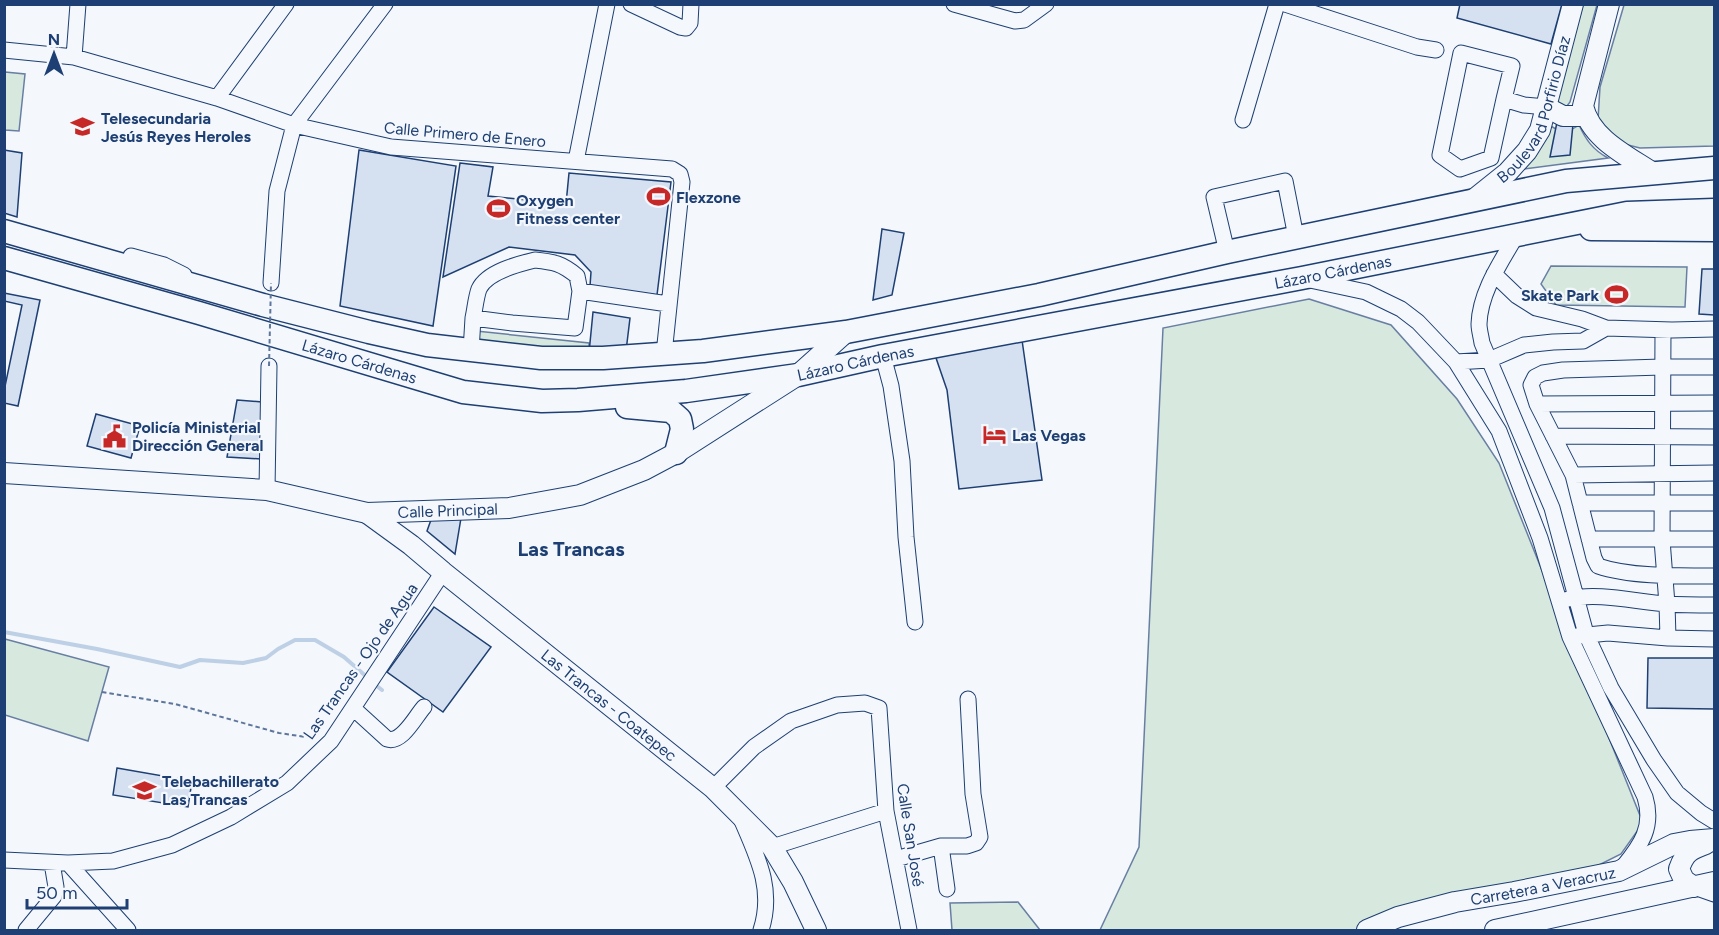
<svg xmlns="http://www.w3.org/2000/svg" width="1719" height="935" viewBox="0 0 1719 935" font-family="Figtree,sans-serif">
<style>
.green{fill:#d7e8df;stroke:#687fa3;stroke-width:1.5}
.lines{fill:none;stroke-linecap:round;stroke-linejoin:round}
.stream{stroke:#bed0e5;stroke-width:4}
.building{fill:#d5e0f0;stroke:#1d3f73;stroke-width:1.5}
.minor-casing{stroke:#1d3f73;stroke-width:17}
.major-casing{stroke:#1d3f73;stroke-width:22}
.highway-casing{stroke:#1d3f73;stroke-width:25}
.path{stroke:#5e769c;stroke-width:2;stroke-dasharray:4.5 3;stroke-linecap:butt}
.minor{stroke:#f4f7fb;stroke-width:15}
.major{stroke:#f4f7fb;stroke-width:20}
.highway{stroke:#f4f7fb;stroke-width:22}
.path-bridge{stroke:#5e769c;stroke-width:2;stroke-dasharray:4.5 3;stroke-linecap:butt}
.labels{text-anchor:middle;stroke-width:4.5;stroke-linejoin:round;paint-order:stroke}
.street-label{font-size:16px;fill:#1d3f73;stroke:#f4f7fb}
.poi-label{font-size:16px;font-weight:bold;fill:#1d3f73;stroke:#f4f7fb;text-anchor:start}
.quarter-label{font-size:20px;font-weight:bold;fill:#1d3f73;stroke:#f4f7fb}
</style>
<rect width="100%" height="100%" fill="#f4f7fb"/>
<path class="green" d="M1583,5H1597L1570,102L1564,110L1557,106V98Z
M1624,5H1714V146L1640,148L1612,141L1598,120L1600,87Z
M5,72L25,74L19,131L5,130Z
M1549,125C1562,133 1566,134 1579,125C1586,140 1593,150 1608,158L1517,170Z
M1551,266L1687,267L1685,307L1556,305L1541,284Z
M1309,299L1391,325L1457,399L1499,463L1643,823L1621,854L1593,868L1370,930H1100L1139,847L1163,328Z
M476,331L589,343V353L475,344Z
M5,639L109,667L88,741L5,715Z
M1018,902L1040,930H952L950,903Z"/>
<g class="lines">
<path class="stream" d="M4,632L97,649L180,667L200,660L243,663L266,658L278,649L295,640H315L344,657L368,678
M373,683L382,690"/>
</g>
<path class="building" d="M1460,4H1562L1551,44L1457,18Z
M1557,122L1573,124L1570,155L1550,157Z
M4,150L22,153L17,217L4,213Z
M359,150L456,166L433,326L340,306Z
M460,163L493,167L488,196L566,204L569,173L671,182L657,295L590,286L591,272L575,255L509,247L443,277Z
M882,229L904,233L892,295L873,300Z
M1702,269H1714V315L1699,314Z
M4,293L40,300L18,406L4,403V391L22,305L4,301Z
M593,312L630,318L626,351L589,353Z
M1022,340L1042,480L959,489L947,390L935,355Z
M237,400L262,402L261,459L227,457Z
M96,414L140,426L131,458L87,446Z
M432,517L461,518L455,554L427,531Z
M434,607L491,647L443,712L387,672Z
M1648,658H1714V709L1647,708Z
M117,768L192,781L188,807L113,795Z"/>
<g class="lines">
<defs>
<path id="minor" d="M631,4L680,27L686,28L690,23L691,4
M954,4L1015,21L1024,20L1046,4
M1285,4L1417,47L1436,50
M4,50L74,57L217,98L294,125L391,147L672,169L680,174L682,182L664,354
M74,57L78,4
M217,98L286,4
M1504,99L1491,158L1460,169L1440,155L1461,53L1512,66L1504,99L1524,105L1546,107
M1243,120L1277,4
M576,161L607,4
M1516,236C1501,262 1480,292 1479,324C1479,330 1481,336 1482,343L1552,508L1586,634L1611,688L1654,760L1677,793L1701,813L1714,821
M1227,252L1214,197L1285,181L1296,237
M131,256L164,265L184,275
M535,260C554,262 561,263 577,276L580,291L575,328L512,323L473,318C475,309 476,297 479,289C487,272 518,264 535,260Z
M1494,274L1517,296L1536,308L1582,319L1606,328L1672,330L1714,329
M1310,280L1366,292L1401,309L1418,322L1456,362L1499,431L1540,538L1570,637L1645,797C1654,827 1641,845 1623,867
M271,283L277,191L294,125L385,4
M580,291L668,304
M1663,330L1662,540L1667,604L1668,638
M471,351L473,318
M883,356L891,386L902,461L906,537L915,622
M1456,362L1489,360L1524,345L1553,342L1583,341L1606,328
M1714,367H1662L1563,370L1543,373L1535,377L1531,385L1537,404L1573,475L1594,558L1598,566C1630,577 1680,576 1714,576
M1537,404L1714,403
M1553,436L1714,437
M1573,475L1714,473
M267,490L269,366
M1580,503H1714
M1589,539H1714
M1568,599C1599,592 1636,602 1667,604C1683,605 1699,605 1714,605
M1577,636L1608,633L1668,638L1714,639
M353,708L387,739C402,744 415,717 424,707
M713,788L754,747L791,721L837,705L865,703L879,708L886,811L909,930
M742,821C758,858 774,890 761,930
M941,846L947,889
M772,847L886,811
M896,859L941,846H967L976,843L980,837L973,794L968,699
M4,860L68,863L113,861L172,845L231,817L287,783L331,741L443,572
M68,863L128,930
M1694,887L1714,894
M26,930L54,896L56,887L52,863"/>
<g id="major">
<path d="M1609,4L1583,106C1591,139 1626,155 1653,173"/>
<path d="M1546,107L1563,116H1586"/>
<path id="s1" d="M1473,200L1508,172L1527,151L1540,130L1573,4"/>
<path id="s2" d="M4,473L267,490L367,513L509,508L580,495L644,470L676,453L798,375L846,332"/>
<path id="s3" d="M367,513L411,545L443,572L713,788L772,847L793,882L816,930"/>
<path d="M1694,887L1684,880L1679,869C1685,852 1690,850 1706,844"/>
<path id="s4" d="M1367,930L1398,917L1455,902L1514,892L1619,871L1674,844L1690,841L1714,839"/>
<path d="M1495,930L1714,882"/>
</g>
<g id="highway">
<path d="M1591,229L1714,230"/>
<path d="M4,231L263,305L369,332L427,345L541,358H603L703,351L846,332L1039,295L1227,252L1566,181L1714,168"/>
<path id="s5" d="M4,258L199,313L463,392L542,401L578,400L686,391L798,375L883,356L1302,278L1627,213L1714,210"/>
<path d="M627,407L671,411L680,419L682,429L676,453"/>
</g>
</defs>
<use href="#minor" class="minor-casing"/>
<use href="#major" class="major-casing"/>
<use href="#highway" class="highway-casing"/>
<path class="path" d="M102,692L175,704L279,733L313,738"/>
<use href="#minor" class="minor"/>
<use href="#major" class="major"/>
<use href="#highway" class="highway"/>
<path class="path-bridge" d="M269,366L271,283"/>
</g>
<defs>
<symbol id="school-bare" viewBox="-9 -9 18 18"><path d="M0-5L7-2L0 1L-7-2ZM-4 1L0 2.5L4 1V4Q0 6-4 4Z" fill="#c62828" stroke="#f4f7fb" stroke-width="2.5" paint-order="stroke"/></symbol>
<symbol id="stadium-bare" viewBox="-9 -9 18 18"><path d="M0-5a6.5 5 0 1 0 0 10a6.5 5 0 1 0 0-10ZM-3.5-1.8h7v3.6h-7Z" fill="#c62828" stroke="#f4f7fb" stroke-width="2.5" paint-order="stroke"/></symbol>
<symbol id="hotel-bare" viewBox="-9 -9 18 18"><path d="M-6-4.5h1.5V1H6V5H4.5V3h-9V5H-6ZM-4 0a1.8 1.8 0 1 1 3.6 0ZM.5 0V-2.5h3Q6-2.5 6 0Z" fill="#c62828" stroke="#f4f7fb" stroke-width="2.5" paint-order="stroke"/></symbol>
<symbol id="civic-bare" viewBox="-9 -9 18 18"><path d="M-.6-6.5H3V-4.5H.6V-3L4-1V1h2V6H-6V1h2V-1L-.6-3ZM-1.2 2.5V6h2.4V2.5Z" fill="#c62828" stroke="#f4f7fb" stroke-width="2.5" paint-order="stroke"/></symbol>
</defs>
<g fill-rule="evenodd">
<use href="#school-bare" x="66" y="110" width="33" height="33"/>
<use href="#stadium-bare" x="642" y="180" width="33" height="33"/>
<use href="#stadium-bare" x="482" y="192" width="33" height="33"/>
<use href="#stadium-bare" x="1600" y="278" width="33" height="33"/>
<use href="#hotel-bare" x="978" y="418" width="33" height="33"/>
<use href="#civic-bare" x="98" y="420" width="33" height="33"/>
<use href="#school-bare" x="128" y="774" width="33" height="33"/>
</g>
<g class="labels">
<g class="street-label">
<text dy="6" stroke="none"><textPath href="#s1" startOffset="114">Boulevard Porfirio Díaz</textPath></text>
<text transform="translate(465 134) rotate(5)" y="6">Calle Primero de Enero</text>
<text dy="6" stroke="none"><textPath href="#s5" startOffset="1360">Lázaro Cárdenas</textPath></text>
<text dy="6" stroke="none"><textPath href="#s5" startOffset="370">Lázaro Cárdenas</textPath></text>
<text dy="6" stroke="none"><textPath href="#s5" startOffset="874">Lázaro Cárdenas</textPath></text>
<text dy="6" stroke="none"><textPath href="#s2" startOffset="447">Calle Principal</textPath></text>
<text transform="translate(360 661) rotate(-55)" y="6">Las Trancas - Ojo de Agua</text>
<text dy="6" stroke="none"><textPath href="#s3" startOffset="309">Las Trancas - Coatepec</textPath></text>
<text transform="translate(911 835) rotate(81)" y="6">Calle San José</text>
<text dy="6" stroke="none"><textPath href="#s4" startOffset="182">Carretera a Veracruz</textPath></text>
</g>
<g class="poi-label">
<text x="101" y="124">Telesecundaria<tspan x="101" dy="18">Jesús Reyes Heroles</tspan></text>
<text x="676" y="203">Flexzone</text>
<text x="516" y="206">Oxygen<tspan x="516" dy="18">Fitness center</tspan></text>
<text x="1599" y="301" text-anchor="end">Skate Park</text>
<text x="132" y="433">Policía Ministerial<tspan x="132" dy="18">Dirección General</tspan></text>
<text x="1012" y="441">Las Vegas</text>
<text x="162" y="787">Telebachillerato<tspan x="162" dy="18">Las Trancas</tspan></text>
</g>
<g class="quarter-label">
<text x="571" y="556">Las Trancas</text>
</g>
</g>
<rect width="1719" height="935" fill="none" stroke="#1d3f73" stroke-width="12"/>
<g transform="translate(54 54)" stroke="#f4f7fb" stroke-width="4.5" paint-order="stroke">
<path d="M0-4.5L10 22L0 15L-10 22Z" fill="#1d3f73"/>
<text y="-9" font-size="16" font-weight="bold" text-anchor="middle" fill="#1d3f73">N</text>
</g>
<path d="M27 899v9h100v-9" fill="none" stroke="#1d3f73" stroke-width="3"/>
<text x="36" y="899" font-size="18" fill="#1d3f73" stroke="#f4f7fb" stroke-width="4.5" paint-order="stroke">50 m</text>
</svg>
